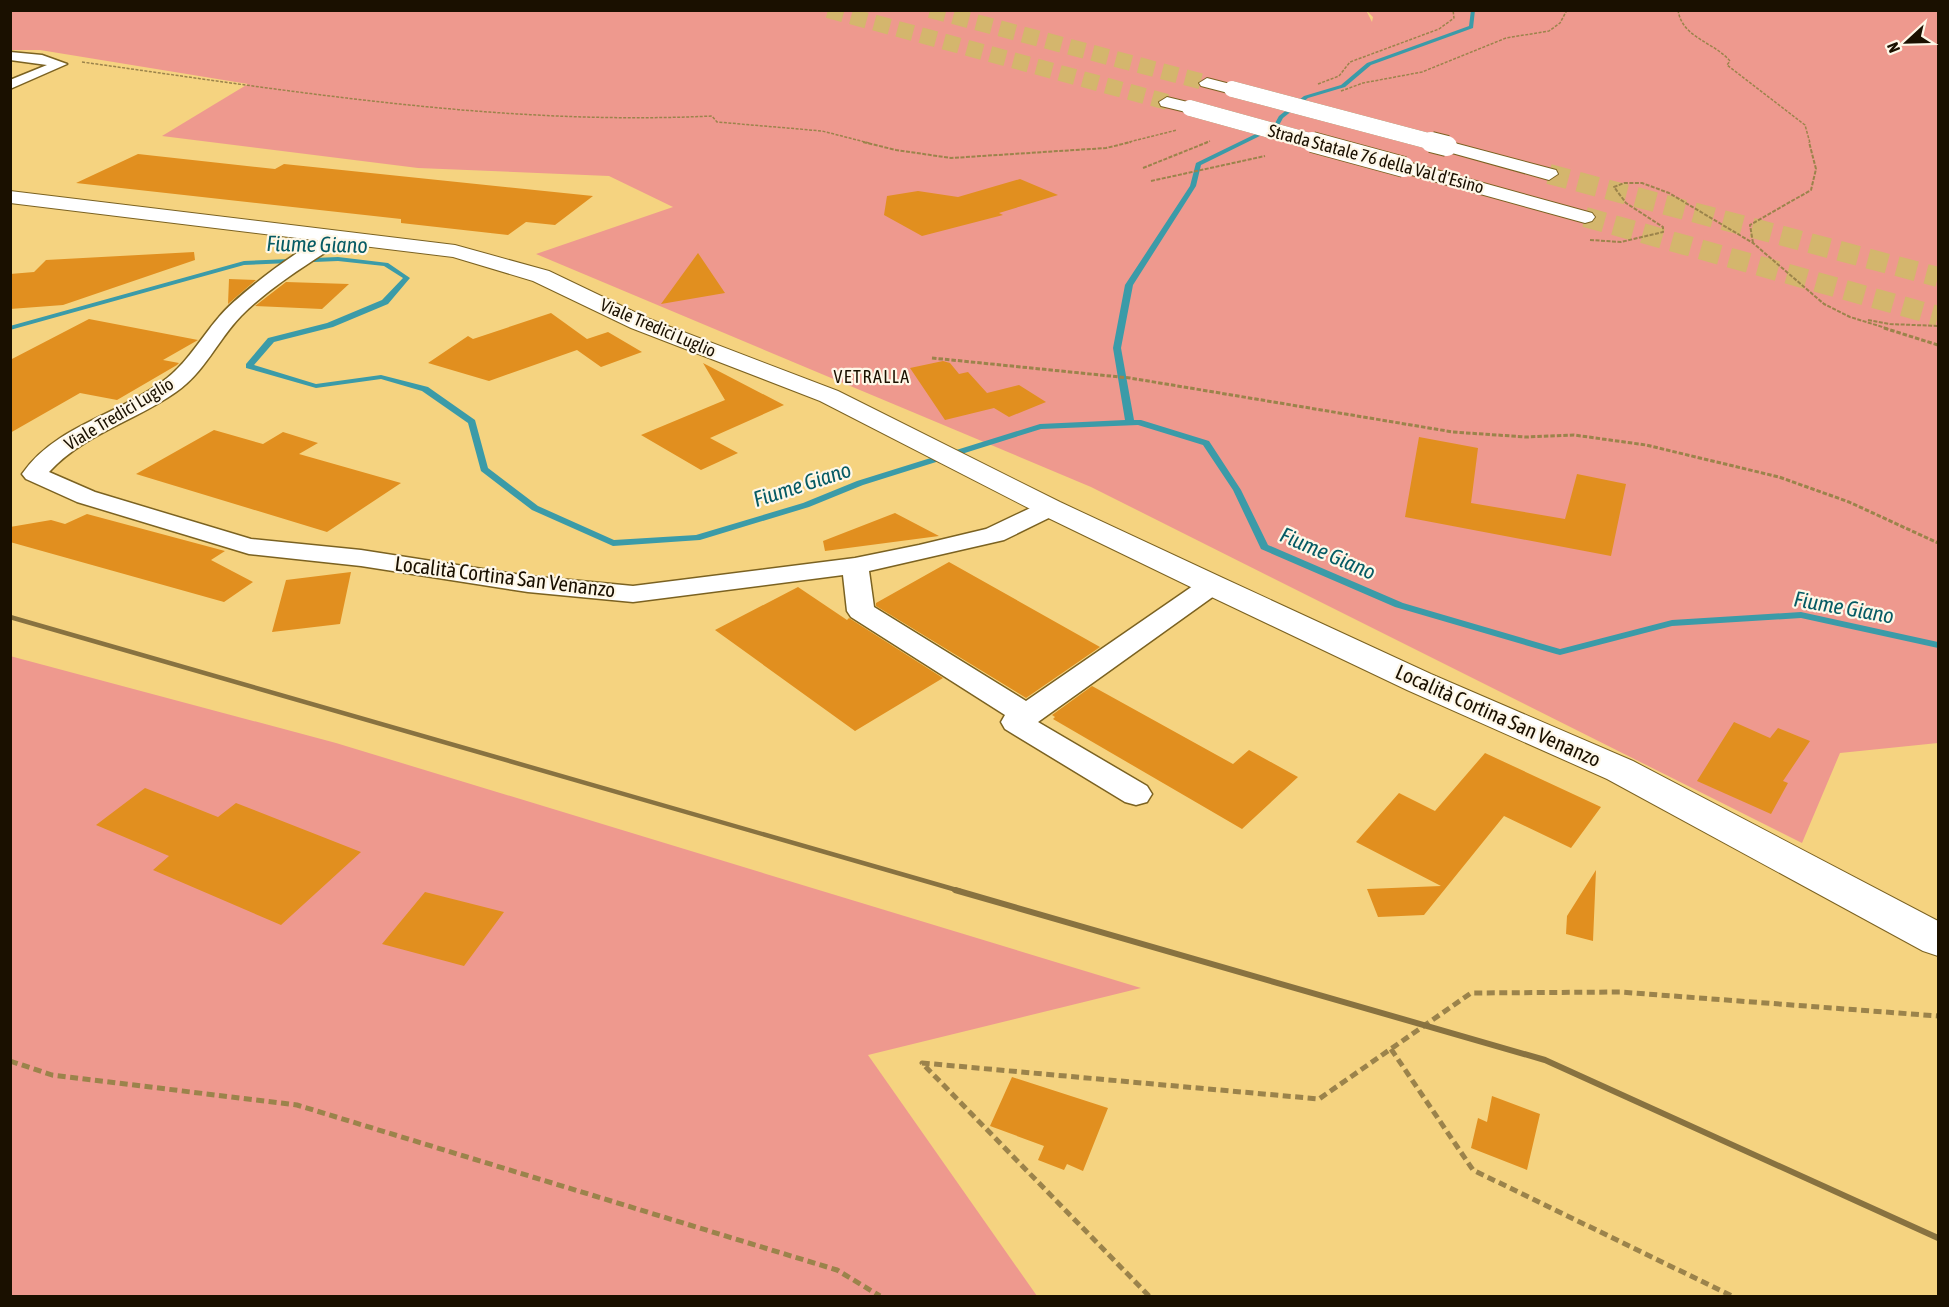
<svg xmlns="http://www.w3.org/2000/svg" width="1949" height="1307" viewBox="0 0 1949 1307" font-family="'Asap Condensed',sans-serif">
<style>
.green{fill:#ee998e}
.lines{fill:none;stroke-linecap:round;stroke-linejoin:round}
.stream{fill:#3b9ba8;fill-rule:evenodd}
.building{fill:#e18f1f}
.trunk-tunnel-far1{stroke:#d4b66d;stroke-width:16;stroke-dasharray:16 8;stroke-linecap:butt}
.trunk-tunnel{stroke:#d4b66d;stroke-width:20;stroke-dasharray:20 10;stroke-linecap:butt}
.minor-casing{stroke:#7b6221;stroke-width:3}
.secondary-casing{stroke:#7b6221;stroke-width:2}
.trunk-casing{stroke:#7b6221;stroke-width:2}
.path-far3{stroke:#9b834b;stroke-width:1.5;stroke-dasharray:3 1.5;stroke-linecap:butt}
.path-far2{stroke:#9b834b;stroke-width:2;stroke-dasharray:4 1.5;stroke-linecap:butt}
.path-far1{stroke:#9b834b;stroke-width:3;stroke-dasharray:4.5 2;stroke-linecap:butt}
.path{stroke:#9b834b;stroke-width:5;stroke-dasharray:8 4.5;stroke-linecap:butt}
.minor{fill:#fff;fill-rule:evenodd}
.secondary{fill:#fff;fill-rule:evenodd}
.trunk{fill:#fff;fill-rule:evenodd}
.rail-far1{stroke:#887240;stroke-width:4.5}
.rail{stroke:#887240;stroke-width:6}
.trunk-bridge-far1-casing{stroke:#7b6221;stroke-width:16;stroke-linecap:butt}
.trunk-bridge-casing{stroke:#7b6221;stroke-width:22;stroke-linecap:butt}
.trunk-bridge-far1{stroke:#fff;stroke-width:16}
.trunk-bridge{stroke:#fff;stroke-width:20}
.labels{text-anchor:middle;stroke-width:4.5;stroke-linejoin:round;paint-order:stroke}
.far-street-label{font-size:18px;fill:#1a1000;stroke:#fef7e7}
.far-neighbourhood-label{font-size:18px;letter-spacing:1.5px;fill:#1a1000;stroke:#fef7e7}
.street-label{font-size:21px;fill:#1a1000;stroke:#fef7e7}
.water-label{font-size:22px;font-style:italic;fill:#065b64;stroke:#fef7e7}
</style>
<rect width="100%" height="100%" fill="#f5d380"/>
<path class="green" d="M11,10H1366L1372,22L1373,17L1367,11H1938V743L1840,753L1802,843L1091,487L536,254L673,207L609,176L418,168L162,136L248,84L40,50H11Z
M10,656L336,743L1141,988L868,1055L1037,1296H11Z"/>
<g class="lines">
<path class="stream" d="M1471,10H1475L1473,28L1371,65L1345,87L1308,98L1283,118L1278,127L1201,165L1196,186L1133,285L1121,348L1134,420H1141L1209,441L1241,490L1268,545L1403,603L1560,649L1672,620L1801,612L1938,642V648L1801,618L1672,626L1560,655L1556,654L1395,607L1261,549L1233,490L1203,445L1138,425L1041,429L863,485L809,507L700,540L613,546L532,510L481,471L468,423L422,391L381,379L316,388L246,368V364L268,338L327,323L382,300L403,278L384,266L338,261L244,265L10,330V326L244,261L338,257L388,263L410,278L388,304L333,327L274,342L254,365L316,384L381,375L428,387L475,420L488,468L538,506L614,540L696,535L803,503L857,481L1040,424L1125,420L1113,348L1125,285L1190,186L1196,163L1274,125L1279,116L1304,96L1341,85L1367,63L1469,26Z"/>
</g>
<path class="building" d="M138,154L275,169L284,164L593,196L555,225L526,222L508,235L401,223V219L76,183Z
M1020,179L1058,195L999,213L1003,215L922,236L884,215L887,196L918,191L958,197Z
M194,252L195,260L63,305L10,309V274L34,272L46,260Z
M698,253L725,293L661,304Z
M229,279L256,280L228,304Z
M286,282L349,284L322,309L255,306Z
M551,313L587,339L608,332L642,352L601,367L577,350L489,381L428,363L468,336L473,339Z
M89,319L198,340L163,360L179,363L177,365L117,400L80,393L10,433V360Z
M943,361L950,363L959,374L968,372L987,393L1019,385L1046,402L1009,417L994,408L945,420L910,368Z
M703,363L784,405L710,438L738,453L701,470L641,435L725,400Z
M214,430L263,444L283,432L318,443L299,454L401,483L327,532L136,474Z
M1419,437L1478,448L1471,503L1565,519L1577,474L1626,484L1611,556L1405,517Z
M895,513L939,536L825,551L823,541Z
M87,514L225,551L211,560L253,582L224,602L10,542V527L51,520L65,524Z
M949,562L1100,647L1026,698L876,606V603Z
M351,572L340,624L272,632L286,580Z
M798,587L847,620L849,618L943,678L855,731L715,630Z
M1092,686L1233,764L1249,750L1298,777L1242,829L1053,719L1055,717L1052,715Z
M1734,722L1770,738L1778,728L1810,741L1783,781L1788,783L1771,814L1697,781Z
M1485,753L1601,807L1571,848L1504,816L1424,915L1378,917L1367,889L1441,886L1356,842L1399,793L1435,811Z
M145,788L218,817L236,803L361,852L281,925L153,870L169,856L96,825Z
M1596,870L1593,941L1566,934L1567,916Z
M425,892L504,912L464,966L382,944Z
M1012,1077L1108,1108L1083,1171L1067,1164L1064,1170L1038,1160L1044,1146L990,1126Z
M1492,1096L1540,1114L1527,1170L1471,1148L1478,1118L1487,1122Z"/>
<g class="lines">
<path class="trunk-tunnel-far1" d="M828,10L1167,102
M930,10L1207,83"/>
<path class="trunk-tunnel" d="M1549,174L1938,277
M1585,217L1938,316"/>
<defs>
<path id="minor" d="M10,52L42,55L67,64L10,89V80L47,65L10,60Z
M337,232L343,233L346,237L343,241C308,264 271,286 241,316C217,341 205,372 176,392C135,421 84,434 49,472L95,492L251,539L361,550L528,576L633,586L855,558L919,545L986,529L1041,503L1050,501L1059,503L1062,508L1059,513L1004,540L869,571L874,607L1026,701L1203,579L1212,577L1221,579L1225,585L1221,591L1038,722L1147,786L1152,794L1147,802L1136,805L1125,802L1005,729L1001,722L1005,715L851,617L847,611L843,575L633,602L528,592L361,566L249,554L77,502L26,479L22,474C55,426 118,415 162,382C187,364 200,339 219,317C237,295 311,238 337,232Z"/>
<path id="secondary" d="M10,191L455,245L549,271L647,318L838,391L1060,502L1223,578L1431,674L1633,761L1938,921V956L1923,951L1607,779L1407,690L1201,592L1040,514L820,401L631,328L533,281L453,257L10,203Z"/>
<path id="trunk" d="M1207,78L1238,86L1240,89L1232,94L1201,86L1199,83Z
M1167,97L1196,104L1198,108L1190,113L1161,106L1159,102Z
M1447,141L1556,170L1558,174L1549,180L1441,150L1438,146L1441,142Z
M1404,161L1592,213L1595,217L1592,221L1585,223L1397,171L1395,167L1397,163Z"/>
</defs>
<use href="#minor" class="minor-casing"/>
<use href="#secondary" class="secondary-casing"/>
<use href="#trunk" class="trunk-casing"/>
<path class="path-far3" d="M1678,10C1682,38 1714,42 1730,61L1727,65L1805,125L1810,143
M82,62C291,91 500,126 712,116L717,122L822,131L869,143
M1318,84L1339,76L1350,62L1439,29L1454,18L1453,10
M1341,91L1363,83L1422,72L1506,38L1549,31L1560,23L1567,10
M1125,143L1177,130
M1205,143L1210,141"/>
<path class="path-far2" d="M863,142L896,150L951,158L1106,148L1131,142
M1143,168L1208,142
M1151,181L1265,156
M1590,240L1621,242L1663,232V227L1626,203L1614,187L1624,183H1642L1669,193L1753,243L1824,304L1850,317L1889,329
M1753,243L1750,225L1811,190L1816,169L1809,142
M1868,320L1890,324L1938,326"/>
<path class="path-far1" d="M1884,328L1938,345
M932,358L1130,378L1453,432L1526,437L1574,435L1646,445L1779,477L1849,502L1938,543"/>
<path class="path" d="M1391,1049L1473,1170L1732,1296
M10,1061L52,1075L297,1105L837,1270L880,1296
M1149,1296L922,1063L1319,1099L1471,993L1620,992L1938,1016"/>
<use href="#minor" class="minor"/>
<use href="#secondary" class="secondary"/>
<use href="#trunk" class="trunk"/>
<path class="rail-far1" d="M10,617L960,891"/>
<path class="rail" d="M955,890L1545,1060L1938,1238"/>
<defs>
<path id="trunk-bridge-far1" d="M1232,89L1436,143
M1190,108L1317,143"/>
<path id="trunk-bridge" d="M1312,142L1404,167
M1431,142L1447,146"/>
</defs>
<use href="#trunk-bridge-far1" class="trunk-bridge-far1-casing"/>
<use href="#trunk-bridge" class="trunk-bridge-casing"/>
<use href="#trunk-bridge-far1" class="trunk-bridge-far1"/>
<use href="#trunk-bridge" class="trunk-bridge"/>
</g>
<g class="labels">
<g class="far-street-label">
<text transform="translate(1376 159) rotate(15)" y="6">Strada Statale 76 della Val d'Esino</text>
<text transform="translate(658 328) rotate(23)" y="6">Viale Tredici Luglio</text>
<text transform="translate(119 414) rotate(-31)" y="6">Viale Tredici Luglio</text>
</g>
<g class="far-neighbourhood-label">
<text x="872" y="383">VETRALLA</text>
</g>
<g class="street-label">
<text transform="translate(505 577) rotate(7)" y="7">Località Cortina San Venanzo</text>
<text transform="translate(1498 716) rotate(24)" y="7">Località Cortina San Venanzo</text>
</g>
<g class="water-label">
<text transform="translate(317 244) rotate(1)" y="8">Fiume Giano</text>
<text transform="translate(802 484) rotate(-18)" y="8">Fiume Giano</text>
<text transform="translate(1328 553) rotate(23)" y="8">Fiume Giano</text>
<text transform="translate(1844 607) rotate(10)" y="8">Fiume Giano</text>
</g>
</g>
<rect width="1949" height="1307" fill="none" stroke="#1a1000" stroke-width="24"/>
<g transform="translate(1907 42) rotate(248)" stroke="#fef7e7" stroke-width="4.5" paint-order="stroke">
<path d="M0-4.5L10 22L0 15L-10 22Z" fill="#1a1000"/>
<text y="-9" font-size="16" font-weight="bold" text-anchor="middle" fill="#1a1000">N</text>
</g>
</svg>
